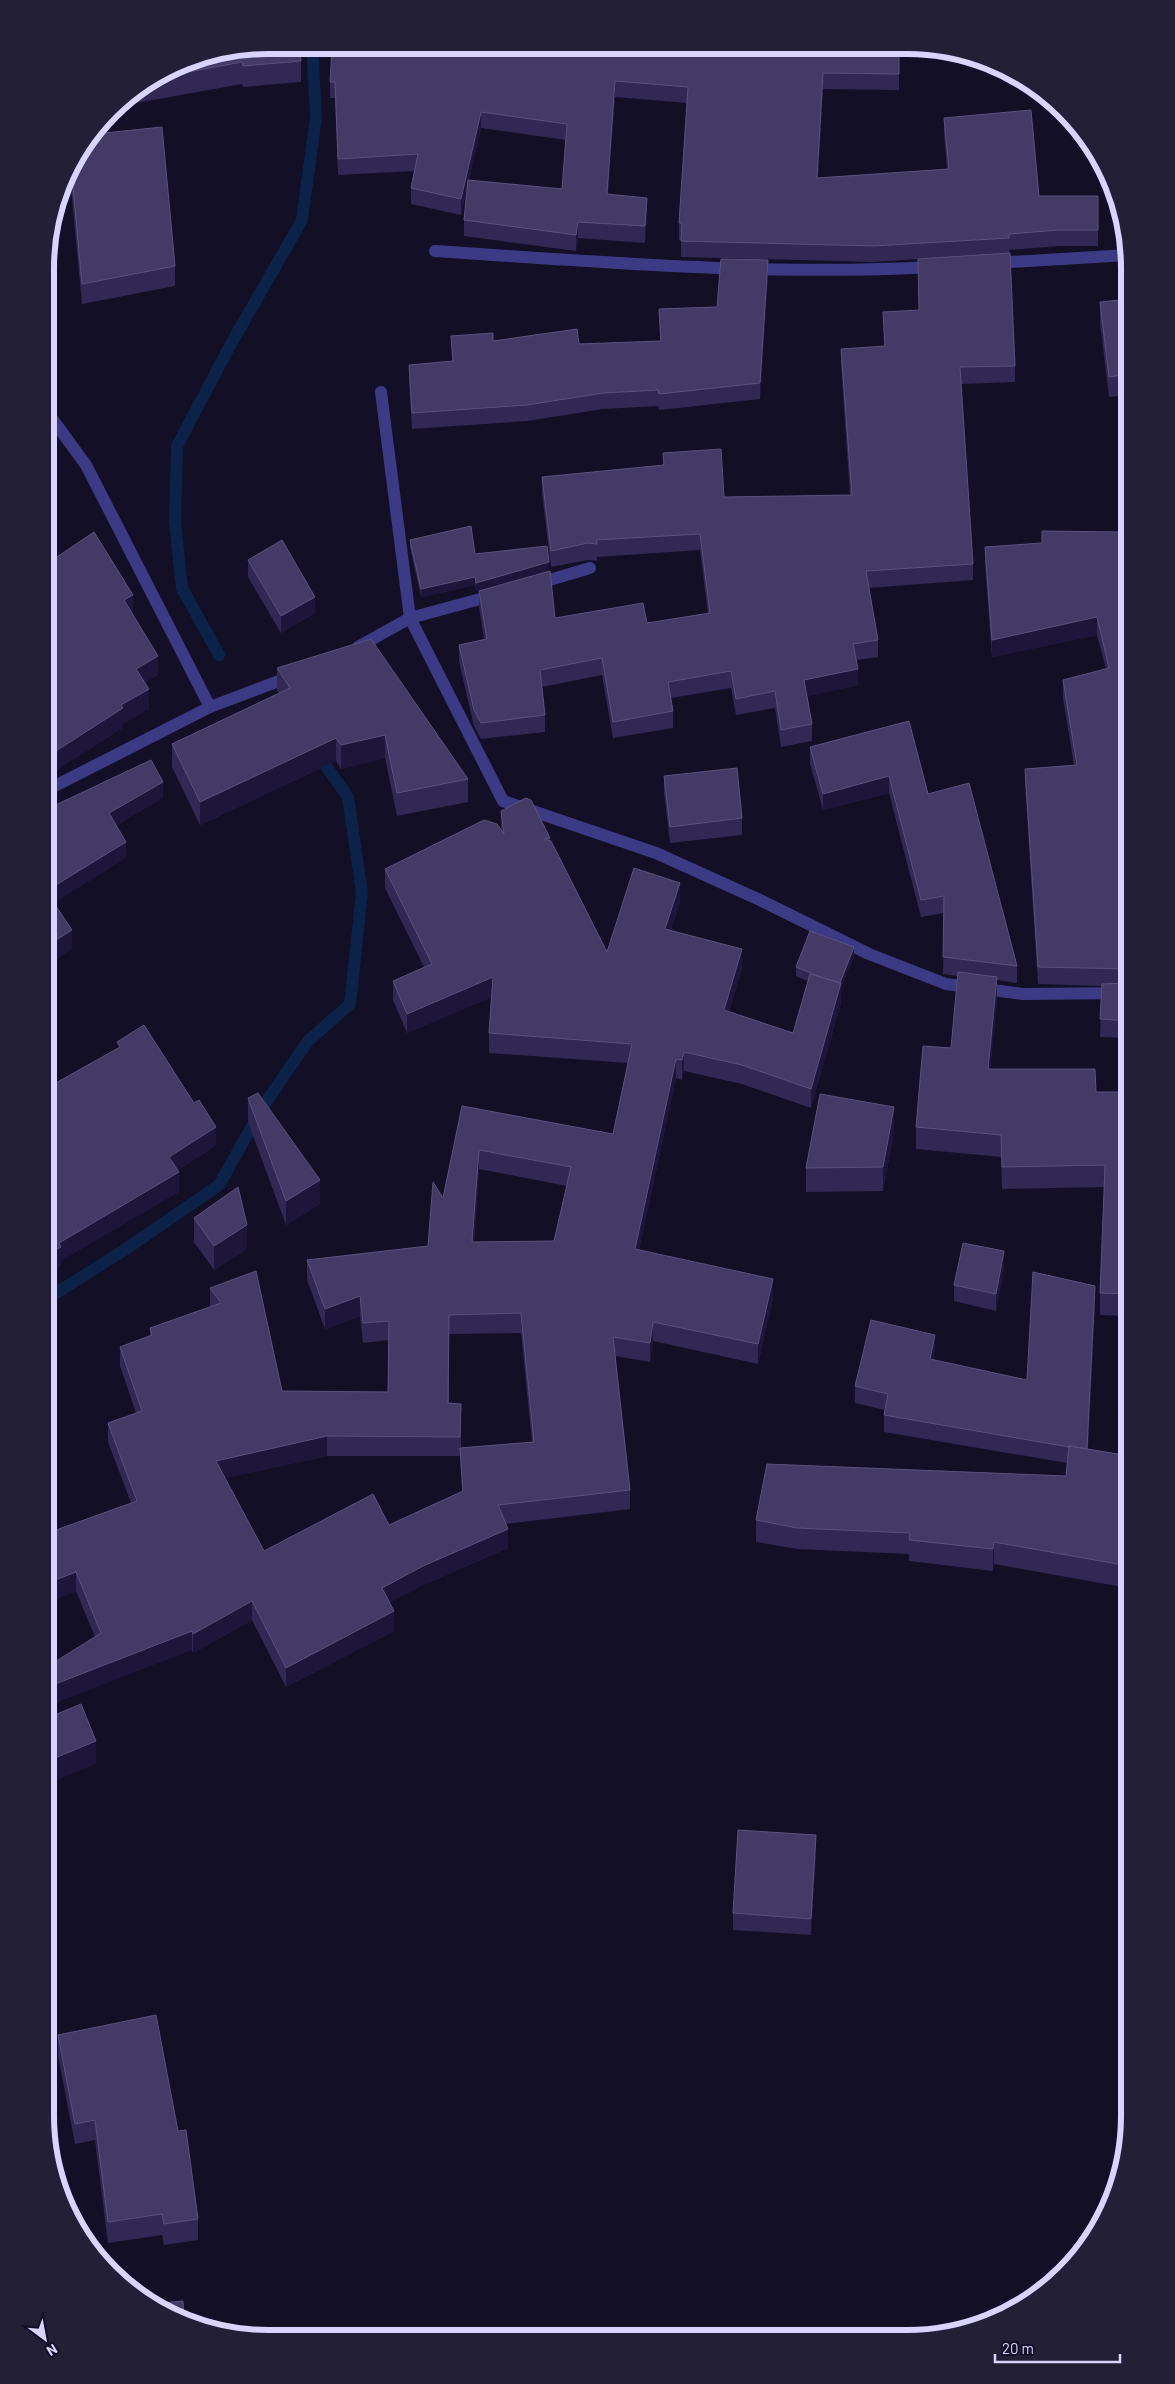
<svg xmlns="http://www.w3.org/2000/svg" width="1175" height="2384" viewBox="0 0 1175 2384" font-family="Barlow,sans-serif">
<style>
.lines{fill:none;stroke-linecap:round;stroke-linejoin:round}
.stream{stroke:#0c2248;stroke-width:12}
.street{stroke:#3d3a85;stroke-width:12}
.wall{fill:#312854;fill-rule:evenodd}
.shaded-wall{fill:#1d163a}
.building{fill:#433a66;stroke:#5a527e;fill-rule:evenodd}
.rim{fill:none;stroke:#d9d4ff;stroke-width:6}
</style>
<rect width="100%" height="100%" fill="#130f26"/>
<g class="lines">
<path class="stream" d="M219,655L182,588L175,522L177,446L232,342L302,220L316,117L312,45
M45,1300L126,1249L219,1185L264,1105L308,1041L350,1004L362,893L348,797L316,752"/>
<path class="street" d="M435,251C600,262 768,276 933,267
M993,263L1128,255
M381,392L410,618L503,801L656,853L760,900L869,954L946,984L1023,994L1130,993
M45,409L86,465L210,707
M536,584L590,568
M358,647L410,618L495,595
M45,791L210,707L292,676"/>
</g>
<path class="wall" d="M899,49V90L823,89L818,178L947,169L944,134V118L1039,196H1098V246H1059L1009,250L1015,366V382L961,384L973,564V580L869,588L878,640V657L857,660L858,685L807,696L812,724V741L781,747L775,708L736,715L731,688L671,698L673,711V728L613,738L602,675L542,687L545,715V732L481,739L474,726L459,662V645L484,639L479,607V591L555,618L647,623L708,614L700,550L597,557V561L588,560L551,567L542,494V477L663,465V453L724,497L850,495L841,365V349L884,346L883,312L919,310L918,259L873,262L681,257V240H679V223L687,103L615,97L608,194L647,214L645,243L578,238L576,251L464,236V220L467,188L461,215L411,204V188L414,171L338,175L335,98H330V82L406,52ZM481,128L566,140L562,189L469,180Z
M301,61V82L243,87L242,84L136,103L134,92L182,62Z
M95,134L175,266V286L82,304L69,167Z
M768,276L760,399L659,410L658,406L603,409L527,421L412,429L409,381V365L452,361L451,336L493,341L579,344L660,341L659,309L717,307Z
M1130,299V395L1109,397L1100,323V302Z
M410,540L475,554L549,571L476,591L475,585L421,597L410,548Z
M985,547L1128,628H1130V1038L1100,1037L1102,986L1038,984L1025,786V769L1074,765L1063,698V680L1106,669L1097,635L992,657L985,564Z
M248,560L315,613L281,633L248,577Z
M277,668L468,779V802L397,816L385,758L341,769L336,761L200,825L172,767V744L279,693L277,691Z
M909,721L928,794L1017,966V983L997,980V999L990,1069L1096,1092H1130V1316L1100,1315V1293L1105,1187L1002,1189L1001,1157L916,1149V1127L951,1048L958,976L943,974L944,913L921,917L889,793L823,810L810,764V747Z
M664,776L742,818V835L670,843L664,793Z
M501,811L550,838V841L607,952L680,902L671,930L742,969L729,1012L793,1033L808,981L796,976V967L854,956L841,987V1003L811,1108L742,1084L684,1071L682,1080L676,1078L639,1250L773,1298L758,1364L653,1341L650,1362L615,1356L630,1490V1509L506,1524L508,1548L423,1585L389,1603L394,1631L286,1687L252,1620L193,1653L192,1650L95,1637L76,1591L45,1603V1497L56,1530L131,1503L108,1442V1423L136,1413L120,1366V1347L150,1336V1328L210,1307V1288L282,1391L388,1392V1340L363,1343L360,1316L325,1329L307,1280V1260L428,1246L443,1198L462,1106L613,1134L628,1063L489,1053V1033L491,997L407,1033L393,1000V981L424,967L385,888V869L501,830ZM479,1169L567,1186L554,1241L474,1242ZM521,1333L532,1442L461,1448V1404L449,1403V1334ZM327,1456H460L462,1492L389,1525L264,1551L225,1478Z
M248,1098L320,1204L286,1225L248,1122Z
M894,1131L883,1191L806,1192V1168Z
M194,1218L247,1249L214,1270L194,1242Z
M1004,1268L996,1311L954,1301V1285Z
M1095,1302L1088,1449L1130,1456V1551L1123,1587L994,1564L993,1571L909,1561V1554L797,1549L756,1542V1520L1066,1476L1067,1463L884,1432V1415L885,1410L855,1403V1386L935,1352L933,1360L1027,1380Z
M816,1852L811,1935L733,1930V1913Z
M58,2035L178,2131L198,2219V2240L164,2245L162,2235L108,2243L95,2140L75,2144L58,2056Z"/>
<path class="shaded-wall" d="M823,73V89L817,194V178Z
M615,81V97L607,210V194Z
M481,112V128L461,215V199Z
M647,198V214L645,243V226Z
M578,222V238L576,251V235Z
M768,260V276L760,399V383Z
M46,445V465H45V446Z
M549,562V571L476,591V583Z
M475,577V585L421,597V589Z
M133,595V614L124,600Z
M315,597V613L281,633V616Z
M1097,617V635L992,657V640Z
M158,656V675L136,688V669Z
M858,669V685L804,697V680Z
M149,689V709L123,724V728L45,778V758L121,705Z
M385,735V758L341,769V745Z
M336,738V761L200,825V802Z
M889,776V793L823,810V794Z
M163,782V798L109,830V813Z
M126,842V858L46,908V891Z
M680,883V902L665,948V929Z
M72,930V949L45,967V947Z
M854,947V956L841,987V1003L811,1108V1089L839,984Z
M742,949V969L724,1029V1010Z
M493,977V997L407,1033V1014Z
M997,977V999L988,1091V1069Z
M684,1052V1071L682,1080V1060Z
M676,1059V1078L635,1268V1249Z
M894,1107V1131L883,1191V1167Z
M216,1127V1146L169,1176V1157Z
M479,1150V1169L472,1262V1242Z
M179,1172V1192L61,1261V1266L45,1275V1256L59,1243Z
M320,1180V1204L286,1225V1201Z
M247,1225V1249L214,1270V1246Z
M1004,1251V1268L996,1311V1294Z
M773,1279V1298L758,1364V1344Z
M1095,1286V1302L1087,1466V1450Z
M360,1296V1316L325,1329V1309Z
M653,1322V1341L650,1362V1343Z
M935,1335V1352L930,1376V1359Z
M327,1436V1456L216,1480V1461Z
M508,1529V1548L423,1585L382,1607V1588L423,1566Z
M1130,1529V1551L1123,1587V1565Z
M994,1542V1564L993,1571V1549Z
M76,1572V1591L45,1603V1584Z
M252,1601V1620L193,1653V1634Z
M394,1611V1631L286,1687V1668Z
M192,1631V1650L45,1707V1688Z
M96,1741V1764L45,1785V1762Z
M816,1835V1852L811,1935V1919Z"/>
<path class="building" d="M267,45H300L301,61L243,66L242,62L156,78L182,62Z
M407,46L899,49V74L823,73L817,178L949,169L944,118L1031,110L1039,196H1098V230H1059L1009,234V238L873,246L681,241L682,223H679L688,87L615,81L607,194L647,198L645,226L578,222L576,235L464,220L468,180L562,189L567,124L481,112L461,199L411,188L418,154L338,159L335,82H330L332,48L406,52Z
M162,127L175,266L82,284L71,165L95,134Z
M1010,253L1015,366L960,367L973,564L866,571L878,640L853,644L858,669L804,680L812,724L781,730L775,691L736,699L731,671L668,682L673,711L613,722L602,658L540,670L545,715L481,723L474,710L459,645L487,639L479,591L550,571L555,618L643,603L647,623L710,613L700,534L596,540L597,544L588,543L551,551L542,477L664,465L663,453L721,449L724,497L852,495L841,349L885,346L883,312L919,310L918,259Z
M721,259L768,260L760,383L659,394L658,390L603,393L527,405L412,413L409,365L453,361L451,336L493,333V341L577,329L579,344L661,341L659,309L717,307Z
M1130,299V374L1109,377L1100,302Z
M471,526L475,554L547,546L549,562L476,583L475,577L421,589L410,540Z
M1042,531L1121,532L1128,628H1130V969L1038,967L1025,769L1077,765L1063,680L1109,668L1097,617L992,640L985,547L1042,543Z
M94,532L133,595L124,600L158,656L136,669L149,689L121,705L123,708L45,758V565Z
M282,540L315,597L281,616L248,560Z
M371,639L468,779L397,793L385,735L341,745L336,738L200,802L172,744L290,688L277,668Z
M909,721L928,794L969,783L1017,966L943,957L944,896L921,900L889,776L823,794L810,747Z
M151,760L163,782L109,813L126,842L46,891L45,890V810Z
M737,768L742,818L670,827L664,776Z
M526,798L531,800L550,838L544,839L551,841L607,952L634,868L680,883L665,929L742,949L724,1010L793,1033L810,974L841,983L811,1089L742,1065L684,1052L682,1060L676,1059L635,1249L773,1279L758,1344L653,1322L650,1343L613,1337L630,1490L498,1505L508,1529L423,1566L382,1588L394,1611L286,1668L252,1601L193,1634L192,1631L45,1688V1668L101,1633L76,1572L45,1584V1497L56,1530L137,1501L108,1423L142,1411L120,1347L152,1335L150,1328L221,1303L210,1288L256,1271L282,1391L388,1392L389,1321L363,1323L360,1296L325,1309L307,1260L428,1246L433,1182L443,1198L462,1106L613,1134L632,1044L489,1033L493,977L407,1014L393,981L432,964L385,869L484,820L497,824L504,834L501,811ZM479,1150L571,1167L554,1241L472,1242ZM521,1313L534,1442L460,1448L463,1491L389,1525L373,1494L264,1551L216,1461L327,1436L460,1437L461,1404L448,1403L449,1315Z
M45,890L72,930L45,947Z
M810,931L854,947L840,983L826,979L796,967Z
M958,972L997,977L988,1069H1095L1096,1092H1130V1294L1100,1293L1105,1165L1002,1167L1001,1135L916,1127L923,1046L951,1048Z
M1130,983V1021L1100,1019L1102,984Z
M144,1025L194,1103L199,1100L216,1127L169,1157L179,1172L59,1243L61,1247L45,1256V1089L120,1047L117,1042Z
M258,1093L320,1180L286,1201L248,1098Z
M820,1094L894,1107L883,1167L806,1168Z
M238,1187L247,1225L214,1246L194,1218Z
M963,1243L1004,1251L996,1294L954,1285Z
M1033,1272L1095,1286L1087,1449L1069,1446V1447L884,1415L888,1394L855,1386L871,1320L935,1335L930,1359L1027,1380Z
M1069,1446L1130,1456V1529L1123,1565L994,1542L993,1549L909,1540L910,1533L797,1528L756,1520L767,1464L1066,1476Z
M81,1704L96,1741L45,1762V1719Z
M738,1830L816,1835L811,1919L733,1913Z
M156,2015L178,2131L186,2130L198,2219L164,2224L162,2214L108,2222L95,2120L75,2124L58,2035Z
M183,2301L184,2321L169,2316L151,2304Z"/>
<path d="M0 0H1175V2384H0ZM268 54H907A214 214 0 0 1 1121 268V2116A214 214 0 0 1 907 2330H268A214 214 0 0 1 54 2116V268A214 214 0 0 1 268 54Z" fill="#231f37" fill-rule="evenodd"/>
<path class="rim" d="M268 54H907A214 214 0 0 1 1121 268V2116A214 214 0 0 1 907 2330H268A214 214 0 0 1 54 2116V268A214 214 0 0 1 268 54Z"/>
<g transform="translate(45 2339) rotate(148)" stroke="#130f26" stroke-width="4" paint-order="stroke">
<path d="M0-4L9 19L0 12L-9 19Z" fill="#d9d4ff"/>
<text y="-8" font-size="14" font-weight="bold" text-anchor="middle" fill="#d9d4ff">N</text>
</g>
<path d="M995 2354v8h125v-8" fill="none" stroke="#d9d4ff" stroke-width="2.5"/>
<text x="1002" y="2354" font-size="15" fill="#d9d4ff" stroke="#130f26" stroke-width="4" paint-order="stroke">20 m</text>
</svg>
